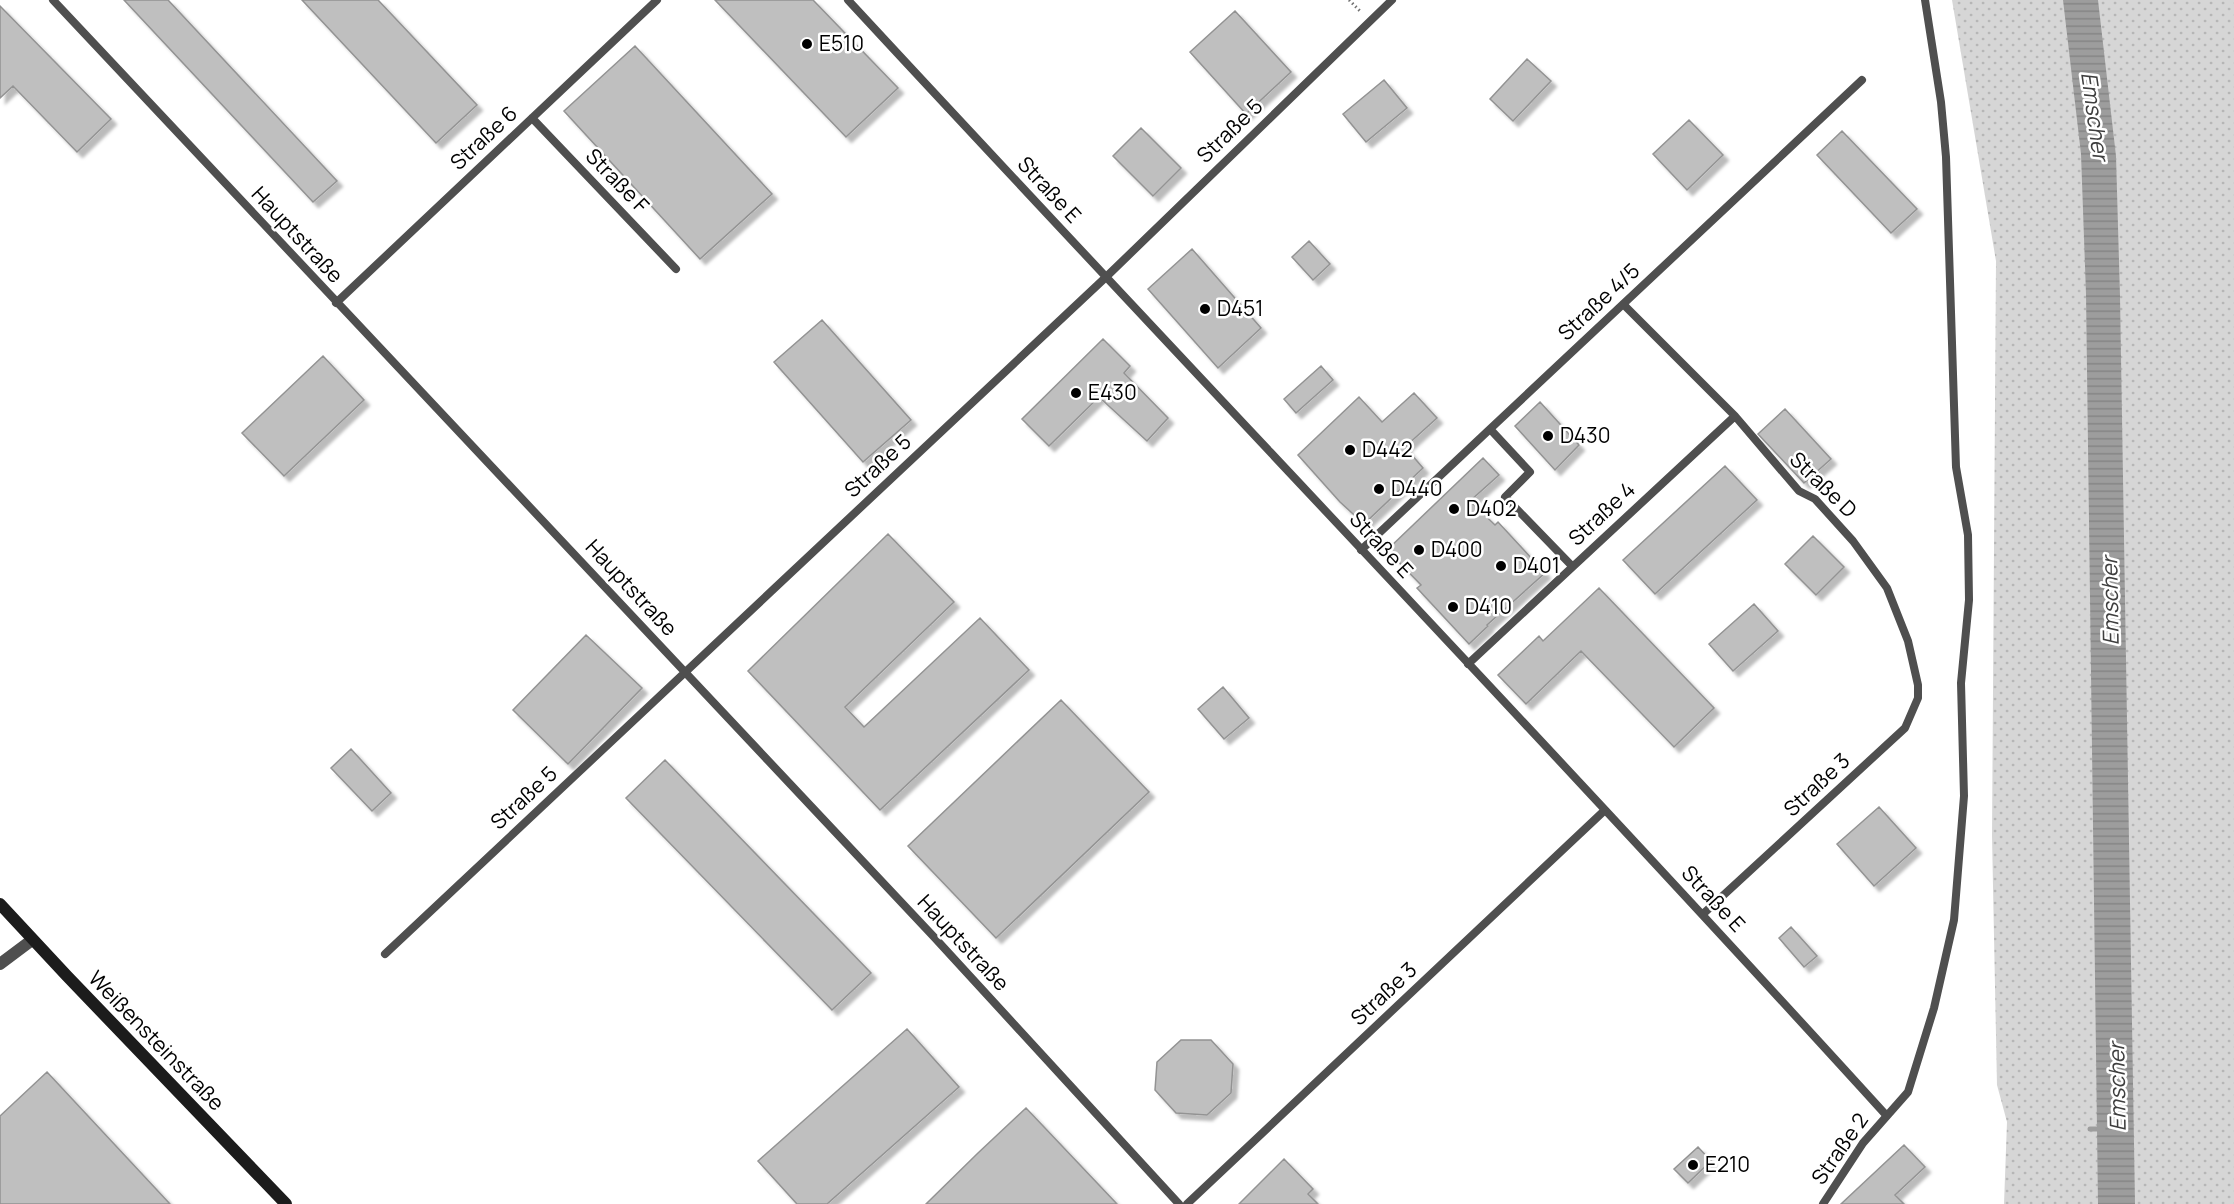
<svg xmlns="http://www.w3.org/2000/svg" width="2234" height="1204" viewBox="0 0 2234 1204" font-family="Manrope,sans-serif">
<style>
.grass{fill:url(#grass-dots)}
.water{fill:url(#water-rules)}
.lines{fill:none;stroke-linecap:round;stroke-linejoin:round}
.stream{stroke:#9d9d9d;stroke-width:5}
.building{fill:#bfbfbf;stroke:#939393;stroke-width:1.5;filter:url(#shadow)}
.path{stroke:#717171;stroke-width:3;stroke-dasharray:1.5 3;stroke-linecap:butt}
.lane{stroke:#4f4f4f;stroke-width:8}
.street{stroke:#4f4f4f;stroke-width:12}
.secondary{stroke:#1c1c1c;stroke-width:12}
.poi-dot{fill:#000;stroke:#fff;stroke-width:2}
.labels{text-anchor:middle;stroke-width:5;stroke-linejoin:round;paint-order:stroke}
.poi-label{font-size:21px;fill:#000;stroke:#fff;text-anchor:start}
.street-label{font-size:21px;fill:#000;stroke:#fff}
.water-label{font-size:22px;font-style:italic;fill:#3e3e3e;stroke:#fff}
</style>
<defs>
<pattern id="grass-dots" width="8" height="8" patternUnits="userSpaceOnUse" patternTransform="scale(1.5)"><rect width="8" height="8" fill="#d6d6d6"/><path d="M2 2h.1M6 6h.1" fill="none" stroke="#b6b6b6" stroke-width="1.8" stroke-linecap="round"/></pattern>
<pattern id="water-rules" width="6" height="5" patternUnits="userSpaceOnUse" patternTransform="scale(1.5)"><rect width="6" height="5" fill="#9d9d9d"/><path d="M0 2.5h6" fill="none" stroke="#858585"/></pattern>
<filter id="shadow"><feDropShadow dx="5.5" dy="5.5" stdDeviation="1.5" flood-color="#0004"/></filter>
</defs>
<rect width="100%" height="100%" fill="#fff"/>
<path class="grass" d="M1952,0H2234V1204H2004L2007,1122L1997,1085L1992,836L1996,261Z"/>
<path class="water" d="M2063,0H2098L2116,156L2120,296L2135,1204H2098L2086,294L2081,154Z"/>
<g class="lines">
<path class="stream" d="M2090,1129H2103"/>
</g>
<path class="building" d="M124,0H168L337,181L313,202Z
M302,0H378L477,105L436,143Z
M715,0H813L898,88L846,137Z
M0,6L111,119L77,152L13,86L0,98Z
M1235,11L1291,72L1246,114L1190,52Z
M635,46L772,194L700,259L564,111Z
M1527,59L1551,81L1513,121L1490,99Z
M1384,80L1407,108L1366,142L1343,114Z
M1689,120L1723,155L1687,190L1653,154Z
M1141,128L1181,168L1153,196L1113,156Z
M1842,131L1917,209L1891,233L1817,155Z
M1309,241L1330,264L1313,280L1292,257Z
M1192,249L1261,328L1218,368L1148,289Z
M822,320L911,420L863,462L774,362Z
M1103,339L1130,366L1124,373L1168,418L1147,441L1099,397L1049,446L1022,419Z
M323,356L364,400L284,476L242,433Z
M1321,366L1333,380L1296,413L1284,399Z
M1414,393L1437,418L1405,447L1423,468L1364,524L1340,502L1298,455L1359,397L1382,422Z
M1540,402L1579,445L1555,470L1515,426Z
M1785,409L1831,459L1804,483L1758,434Z
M1483,458L1499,475L1470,501L1495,525L1498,522L1545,573L1487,625L1488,626L1469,644L1417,588L1421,585L1387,550Z
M1725,466L1757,500L1655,594L1623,560Z
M888,534L954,602L845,707L864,727L980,618L1029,670L880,810L748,671Z
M1813,536L1844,567L1816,595L1785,564Z
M1599,588L1714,708L1674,747L1581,651L1526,704L1498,675L1539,636L1543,641Z
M1754,604L1778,631L1733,671L1709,644Z
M586,635L642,688L568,764L513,710Z
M1223,687L1249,718L1224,739L1198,709Z
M1061,700L1149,792L996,938L908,846Z
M351,749L391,793L372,811L331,768Z
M665,760L871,973L832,1010L626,798Z
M1879,807L1916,848L1874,886L1837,844Z
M1791,927L1817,956L1804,967L1779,938Z
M907,1029L959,1087L827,1204H797L758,1161Z
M1181,1040H1211L1233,1064L1231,1093L1207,1115L1176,1113L1155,1090L1157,1062Z
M47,1072L170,1204H0V1116Z
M1026,1108L1117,1204H926L978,1153Z
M1904,1145L1925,1167L1895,1195L1904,1204H1841Z
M1698,1147L1711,1161L1688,1183L1674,1169Z
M1284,1159L1313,1189L1308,1194L1318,1204H1239Z"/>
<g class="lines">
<path class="path" d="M1349,0L1361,12"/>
<path class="lane" d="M53,0L934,937L1179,1204
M848,0C1193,373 1544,739 1886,1115
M532,118L676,269
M336,303L657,0
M1623,304L1735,416L1799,491L1815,499L1853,541L1887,588L1908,641L1918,685V698L1905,728L1703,914
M1490,429L1530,472L1505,497L1572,566
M1361,550L1862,80
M1468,664L1735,416
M385,954L1105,278L1392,0
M1187,1204L1605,810
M1823,1204L1863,1143L1908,1092L1934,1008L1954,920L1964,796L1961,683L1969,600L1968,535L1956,467L1946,157L1941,102L1925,0"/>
<path class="street" d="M0,964L32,940"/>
<path class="secondary" d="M0,904L67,976L286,1204"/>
</g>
<g class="poi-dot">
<circle cx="807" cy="44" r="6"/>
<circle cx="1205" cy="309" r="6"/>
<circle cx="1076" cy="393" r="6"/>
<circle cx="1548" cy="436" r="6"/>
<circle cx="1350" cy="450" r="6"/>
<circle cx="1379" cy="489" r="6"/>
<circle cx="1454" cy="509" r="6"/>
<circle cx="1419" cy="550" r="6"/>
<circle cx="1501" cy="566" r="6"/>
<circle cx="1453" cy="607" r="6"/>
<circle cx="1693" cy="1165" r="6"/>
</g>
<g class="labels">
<g class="poi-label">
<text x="819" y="51">E510</text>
<text x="1217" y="316">D451</text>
<text x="1088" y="400">E430</text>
<text x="1560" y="443">D430</text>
<text x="1362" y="457">D442</text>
<text x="1391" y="496">D440</text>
<text x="1466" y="516">D402</text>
<text x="1431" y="557">D400</text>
<text x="1513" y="573">D401</text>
<text x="1465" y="614">D410</text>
<text x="1705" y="1172">E210</text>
</g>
<g class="street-label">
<text transform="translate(1230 131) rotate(-44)" y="7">Straße 5</text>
<text transform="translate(484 138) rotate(-43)" y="7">Straße 6</text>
<text transform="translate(617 181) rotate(46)" y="7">Straße F</text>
<text transform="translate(1049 190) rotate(47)" y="7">Straße E</text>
<text transform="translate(297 235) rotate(47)" y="7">Hauptstraße</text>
<text transform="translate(1599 302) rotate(-43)" y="7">Straße 4/5</text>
<text transform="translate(878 466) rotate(-43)" y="7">Straße 5</text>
<text transform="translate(1823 485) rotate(44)" y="7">Straße D</text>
<text transform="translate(1602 514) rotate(-43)" y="7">Straße 4</text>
<text transform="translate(1381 545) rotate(47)" y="7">Straße E</text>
<text transform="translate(631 588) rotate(47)" y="7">Hauptstraße</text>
<text transform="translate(1817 785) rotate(-43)" y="7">Straße 3</text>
<text transform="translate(524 798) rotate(-43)" y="7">Straße 5</text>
<text transform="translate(1713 899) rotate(47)" y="7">Straße E</text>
<text transform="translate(963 943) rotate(47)" y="7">Hauptstraße</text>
<text transform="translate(1384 994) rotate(-43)" y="7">Straße 3</text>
<text transform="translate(156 1041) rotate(46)" y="7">Weißensteinstraße</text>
<text transform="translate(1840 1149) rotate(-55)" y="7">Straße 2</text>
</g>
<g class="water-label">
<text transform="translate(2095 116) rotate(82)" y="8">Emscher</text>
<text transform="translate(2110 601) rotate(-91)" y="8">Emscher</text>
<text transform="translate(2117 1087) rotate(-91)" y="8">Emscher</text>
</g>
</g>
</svg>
